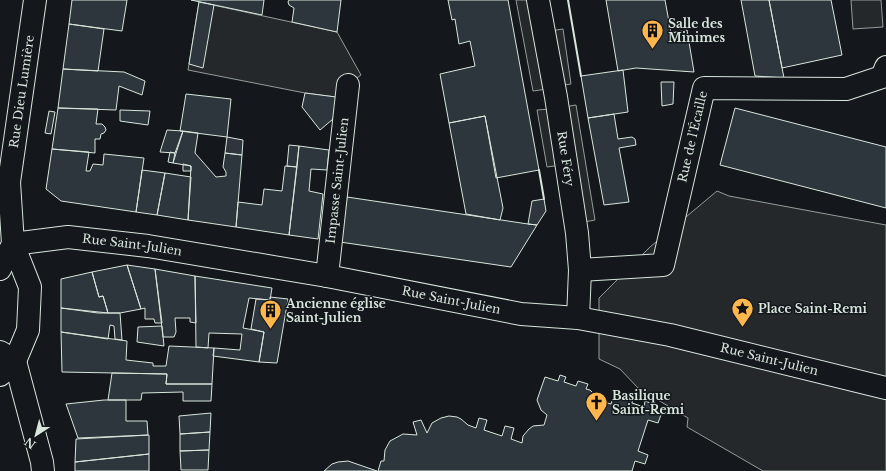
<svg xmlns="http://www.w3.org/2000/svg" width="886" height="471" viewBox="0 0 886 471" font-family="'Libre Baskerville',serif">
<style>
.parking{fill:#24282b;stroke:#939e99}
.building{fill:#2c363c;stroke:#d8e6dc}
.lines{fill:none;stroke-linecap:round;stroke-linejoin:round}
.minor-casing{stroke:#d8e6dc;stroke-width:24}
.minor{stroke:#14181c;stroke-width:22}
.wall{stroke:#d8e6dc;stroke-width:2}
.labels{text-anchor:middle;stroke-width:3;stroke-linejoin:round;paint-order:stroke}
.poi-label{font-size:12px;font-weight:bold;fill:#d8e6dc;stroke:#14181c;text-anchor:start}
.street-label{font-size:12px;fill:#d8e6dc;stroke:#14181c}
</style>
<rect width="100%" height="100%" fill="#14181c"/>
<path class="parking" d="M516,0H530L547,89L533,91Z
M851,0H881L883,27L853,29Z
M199,2L337,32L361,75L348,85L336,97L305,93L188,70Z
M563,29L571,84L558,86L550,31Z
M576,105L595,220L584,222L564,107Z
M551,109L561,165L547,167L537,110Z
M717,191L729,196L886,225V471H763L687,427L688,418L638,388L620,369L599,359V298L650,247Z"/>
<path class="building" d="M72,0H127L122,31L69,24Z
M191,0H264L262,15Z
M289,0H341L337,32L292,22L294,8L289,5L288,2Z
M448,0H508L539,170L496,178L485,116L449,123L440,74L475,66L470,41L459,44L455,19L452,20Z
M606,0H665L671,33L687,30L694,72L636,68L618,71Z
M741,0H769L784,78L755,76Z
M769,0H831L842,55L782,68Z
M199,2L214,5L203,68L189,64Z
M69,24L104,29L98,71L63,69Z
M63,69L124,72L145,81L142,95L119,86L116,110L58,108Z
M623,70L628,112L588,118L581,76Z
M661,82H674L673,104L662,106Z
M305,93L336,97L333,119L320,130L302,107Z
M186,94L231,99L227,137L180,131Z
M58,108L98,109L96,124H102L105,127L106,130L104,133L101,134L100,139H95V153L52,149Z
M735,108L886,147V208L720,165Z
M120,110L150,111L148,125L120,121Z
M49,111L55,112L51,134L45,133Z
M614,114L618,139L632,137L635,139L636,145L619,148L629,202L604,205L588,118Z
M485,116L503,208L500,220L466,214L449,123Z
M167,130L183,131L175,153L160,152Z
M183,131L198,133L195,153L216,177L226,176V172L223,167L225,153L242,155L236,227L188,220L191,166L173,163Z
M227,137L243,140L242,155L225,153Z
M289,145L299,146L297,167L287,166Z
M299,146L329,150L327,170L311,169L309,191L323,194L318,239L289,235Z
M52,149L89,152L86,171H90L93,164L103,165L104,154L144,158L136,212L61,201L46,189Z
M170,152L175,153L173,163L168,162Z
M183,164L191,166V171H183Z
M285,166L297,167L289,235L236,227L238,202L262,205L264,189L282,191Z
M142,170L165,173L157,215L136,212Z
M165,173L191,177L188,220L157,215Z
M347,197L528,224L537,225L511,267L340,242Z
M544,199L546,211L537,225L528,224L532,201Z
M127,265L141,309L120,313H108L103,296L99,297L92,272Z
M127,265L155,269L162,323H155L154,319H145V308L141,309Z
M155,269L195,276L196,323L190,322V318H175L176,332L174,337H163Z
M92,272L99,297L103,296L108,313L61,308V279Z
M195,276L272,288L270,300L249,298L243,328L264,332L259,362L213,356L214,348L240,350L242,334L209,333L208,348L196,347Z
M270,297L288,299L277,363L259,362L264,332L251,329L256,299L270,300Z
M61,308L98,313H120L122,340L115,339L114,326L110,325L108,339L61,332Z
M162,326L164,346L137,342L138,327Z
M61,332L127,341L126,360L153,363V366H166L169,346L214,348L212,384H166L167,374L62,372Z
M112,373L167,374L166,384H212L211,401H183V392L142,393L141,400H108Z
M560,375L566,377L564,382L576,386L578,381L588,384L586,389L590,390L594,394L593,399L611,404L612,400L615,398L623,400L624,395L633,397L632,403L644,407L645,401L653,404L651,409L662,412L658,423L648,420L638,451L648,455L645,464L635,461L632,471H378L381,461H384L385,450L390,441L403,434L417,435L413,422L421,420L427,433L432,423L441,418L449,416L457,417L461,419L468,425L476,428L479,418L487,420L484,430L502,436L505,426L514,428L511,439L522,443L523,436L529,429L533,426L544,425L547,415L541,410L537,400L545,377L558,381Z
M104,400H126V421H147L148,435L78,438L66,404Z
M211,413L210,432L180,434L179,416Z
M210,432L209,450L180,451V434Z
M149,435V454L75,462L76,439Z
M209,450L208,470H181L180,451Z
M149,454V471H75V462Z
M348,461L377,471H324L332,464L338,462Z"/>
<g class="lines">
<defs>
<g id="minor">
<path id="s1" d="M538,0L556,97L577,233L580,270L578,318"/>
<path id="s2" d="M13,244L68,237L148,246L327,276L521,314L578,318L670,335L886,388"/>
<path d="M0,269L13,244"/>
<path id="s3" d="M580,270L663,265L704,88L846,89L882,77L886,67"/>
<path id="s4" d="M327,276L348,85"/>
<path d="M0,352L15,361L42,462L43,471"/>
<path id="s5" d="M0,375L15,361L28,330L30,287L13,244L9,182L35,0"/>
</g>
</defs>
<use href="#minor" class="minor-casing"/>
<use href="#minor" class="minor"/>
<path class="wall" d="M568,0L581,76
M539,170L544,199"/>
</g>
<defs>
<symbol id="building-pin" viewBox="-11 -11 22 30"><path d="M0 17L-7.5 6A9.5 9.5 0 1 1 7.5 6Z" fill="#ffb74d" stroke="#14181c"/><path d="M-4-6H4V6H1V3H-1V6H-4ZM-2.5-4.3h1.7v1.8h-1.7ZM.8-4.3h1.7v1.8H.8ZM-2.5-1h1.7V.8h-1.7ZM.8-1h1.7V.8H.8Z" fill="#111"/></symbol>
<symbol id="sight-pin" viewBox="-11 -11 22 30"><path d="M0 17L-7.5 6A9.5 9.5 0 1 1 7.5 6Z" fill="#ffb74d" stroke="#14181c"/><path d="M0-6L1.8-2.2L6-1.7L2.9 1.2L3.7 5.4L0 3.3L-3.7 5.4L-2.9 1.2L-6-1.7L-1.8-2.2Z" fill="#111"/></symbol>
<symbol id="church-pin" viewBox="-11 -11 22 30"><path d="M0 17L-7.5 6A9.5 9.5 0 1 1 7.5 6Z" fill="#ffb74d" stroke="#14181c"/><path d="M-1.2-6h2.4v3.5h3.3v2.4h-3.3V6h-2.4V-.1h-3.3v-2.4h3.3Z" fill="#111"/></symbol>
</defs>
<g fill-rule="evenodd">
<use href="#building-pin" x="640" y="18" width="25" height="34"/>
<use href="#sight-pin" x="730" y="296" width="25" height="34"/>
<use href="#building-pin" x="258" y="298" width="25" height="34"/>
<use href="#church-pin" x="584" y="390" width="25" height="34"/>
</g>
<g class="labels">
<g class="poi-label">
<text x="668" y="28">Salle des<tspan x="668" dy="14">Minimes</tspan></text>
<text x="286" y="308">Ancienne église<tspan x="286" dy="14">Saint-Julien</tspan></text>
<text x="758" y="313">Place Saint-Remi</text>
<text x="612" y="400">Basilique<tspan x="612" dy="14">Saint-Remi</tspan></text>
</g>
<g class="street-label">
<text dy="4" stroke="none"><textPath href="#s5" startOffset="297">Rue Dieu Lumière</textPath></text>
<text dy="4" stroke="none"><textPath href="#s3" startOffset="215">Rue de l'Écaille</textPath></text>
<text dy="4" stroke="none"><textPath href="#s1" startOffset="161">Rue Féry</textPath></text>
<text dy="4" stroke="none"><textPath href="#s4" startOffset="96">Impasse Saint-Julien</textPath></text>
<text dy="4" stroke="none"><textPath href="#s2" startOffset="120">Rue Saint-Julien</textPath></text>
<text dy="4" stroke="none"><textPath href="#s2" startOffset="444">Rue Saint-Julien</textPath></text>
<text dy="4" stroke="none"><textPath href="#s2" startOffset="768">Rue Saint-Julien</textPath></text>
</g>
</g>
<g transform="translate(36 435) rotate(216)" stroke="#14181c" stroke-width="3" paint-order="stroke">
<path d="M0-3L7 15L0 10L-7 15Z" fill="#d8e6dc"/>
<text y="-6" font-size="11" font-weight="bold" text-anchor="middle" fill="#d8e6dc">N</text>
</g>
</svg>
